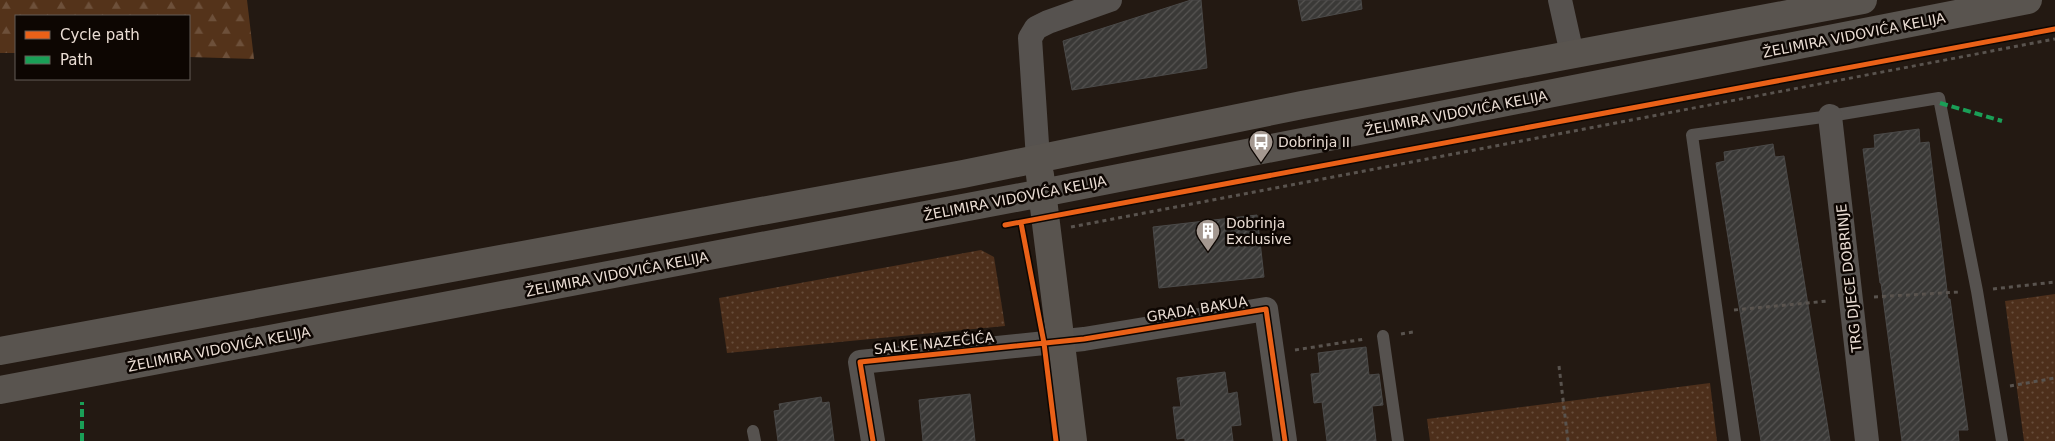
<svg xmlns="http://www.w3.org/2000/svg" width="2055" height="441" viewBox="0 0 2055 441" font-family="'DejaVu Sans',sans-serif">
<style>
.grass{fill:url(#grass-dots)}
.forest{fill:url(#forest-firs)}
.building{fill:url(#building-hatch);stroke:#4a4948}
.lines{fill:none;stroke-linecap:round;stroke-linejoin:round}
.path{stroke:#59534e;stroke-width:3;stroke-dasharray:4 4;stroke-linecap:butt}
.lane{stroke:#56524f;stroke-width:12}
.street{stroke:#56524f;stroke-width:24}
.secondary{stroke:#59544f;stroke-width:28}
.quiet{stroke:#1a9f57;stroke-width:4;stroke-dasharray:8 4;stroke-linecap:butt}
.cycleway-casing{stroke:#0d0602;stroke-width:8}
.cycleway{stroke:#ea6118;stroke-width:5}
.labels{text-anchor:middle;stroke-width:5;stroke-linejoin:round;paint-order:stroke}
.street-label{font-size:14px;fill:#eaddd4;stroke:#0d0602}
.poi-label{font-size:14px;fill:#eaddd4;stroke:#0d0602;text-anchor:start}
</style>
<defs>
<pattern id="grass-dots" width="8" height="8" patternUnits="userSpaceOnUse" patternTransform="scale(1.25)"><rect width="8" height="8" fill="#4d2f1b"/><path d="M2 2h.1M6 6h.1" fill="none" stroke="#674d3b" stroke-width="1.8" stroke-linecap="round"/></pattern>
<pattern id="forest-firs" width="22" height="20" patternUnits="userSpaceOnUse" patternTransform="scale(1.25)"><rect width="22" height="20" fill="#54331a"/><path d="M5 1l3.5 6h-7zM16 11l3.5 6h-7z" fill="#6d503a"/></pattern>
<pattern id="building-hatch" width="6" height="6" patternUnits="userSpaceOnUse" patternTransform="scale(1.25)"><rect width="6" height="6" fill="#3a3937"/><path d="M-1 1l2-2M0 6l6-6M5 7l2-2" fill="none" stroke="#575553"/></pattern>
</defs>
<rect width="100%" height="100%" fill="#231912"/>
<path class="grass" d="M981,250L994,257L1005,326L727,353L719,298Z
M2055,294V441H2024L2005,301Z
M1710,383L1717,441H1430L1427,419Z"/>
<path class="forest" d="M0,0H247L254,59L189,57V16H16V53H0Z"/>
<path class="building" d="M1191,0H1201L1207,68L1072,90L1063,41Z
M1298,0H1361L1362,9L1302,21Z
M1919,129L1920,143L1929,142L1948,299H1950L1968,430H1958L1959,441H1902L1881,283H1880L1863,149L1875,148L1874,135Z
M1773,144L1775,157L1784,156L1830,441H1761L1716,163L1725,161L1724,152Z
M1257,215L1264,277L1159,288L1153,227Z
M1366,347L1369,375L1379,374L1383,405L1372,406L1376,441H1327L1322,402L1314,403L1311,374L1320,373L1318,353Z
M1225,372L1228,394L1237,392L1241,425L1231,426L1233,441H1185V438L1177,439L1173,407H1181L1177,378Z
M970,394L975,441H923L919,400Z
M821,397L822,403L829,402L834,441H778L774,411L780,410L779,404Z"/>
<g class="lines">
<path class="path" d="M1071,227L2055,39
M1993,289L2055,282
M1874,297L1960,292
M1734,310L1828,301
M1401,334L1413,332
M1295,350L1365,339
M1559,366L1568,441
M2010,386L2055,378"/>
<path class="lane" d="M1383,336L1398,441
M753,431L755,441
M1735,441L1692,135L1830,116L1939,98L1977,291L2002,441"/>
<path class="street" d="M1560,0L1572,54
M1830,116L1867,441
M1038,159L1030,38L1036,28L1048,22L1110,0
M873,441L860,362L1084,339L1266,309L1285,441"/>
<path class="secondary" d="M1040,175L1073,441
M0,351L963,174L1302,105L1863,0
M0,390L1042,193L2028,0"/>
<path class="quiet" d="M1940,103L2002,121
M82,441V402"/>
<defs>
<path id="cycleway" d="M1021,223L1044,343L1056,441
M1005,225L2055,29
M873,441L860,362L1084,339L1266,309L1285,441"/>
</defs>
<use href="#cycleway" class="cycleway-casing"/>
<use href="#cycleway" class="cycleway"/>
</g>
<defs>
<symbol id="bus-pin" viewBox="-11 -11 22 30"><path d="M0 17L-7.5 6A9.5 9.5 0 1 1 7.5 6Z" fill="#a49890" stroke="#0d0602"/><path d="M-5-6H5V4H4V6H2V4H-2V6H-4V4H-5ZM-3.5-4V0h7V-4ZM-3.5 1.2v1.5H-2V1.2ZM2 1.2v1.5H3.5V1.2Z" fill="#fff"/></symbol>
<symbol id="building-pin" viewBox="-11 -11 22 30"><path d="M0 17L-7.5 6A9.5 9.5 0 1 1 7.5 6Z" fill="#a49890" stroke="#0d0602"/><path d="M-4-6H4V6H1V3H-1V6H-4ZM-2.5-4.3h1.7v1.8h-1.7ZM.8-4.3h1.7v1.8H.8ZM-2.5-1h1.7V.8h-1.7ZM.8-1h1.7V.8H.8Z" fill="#fff"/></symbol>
</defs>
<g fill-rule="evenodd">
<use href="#bus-pin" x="1247" y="128" width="28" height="38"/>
<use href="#building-pin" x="1194" y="217" width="28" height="38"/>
</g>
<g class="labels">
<g class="street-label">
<text transform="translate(1854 35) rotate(-11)" y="5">ŽELIMIRA VIDOVIĆA KELIJA</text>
<text transform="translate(1456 113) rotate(-11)" y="5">ŽELIMIRA VIDOVIĆA KELIJA</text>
<text transform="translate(1015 198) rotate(-11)" y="5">ŽELIMIRA VIDOVIĆA KELIJA</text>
<text transform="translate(617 274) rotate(-11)" y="5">ŽELIMIRA VIDOVIĆA KELIJA</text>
<text transform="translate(1849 278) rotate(-96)" y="5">TRG DJECE DOBRINJE</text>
<text transform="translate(1197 309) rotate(-9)" y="5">GRADA BAKUA</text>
<text transform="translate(934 343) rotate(-6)" y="5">SALKE NAZEČIĆA</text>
<text transform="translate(219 349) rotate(-11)" y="5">ŽELIMIRA VIDOVIĆA KELIJA</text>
</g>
<g class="poi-label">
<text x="1278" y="147">Dobrinja II</text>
<text x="1226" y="228">Dobrinja<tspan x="1226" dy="16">Exclusive</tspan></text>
</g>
</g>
<rect x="15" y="15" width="175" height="65" fill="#0d0602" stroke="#655c56"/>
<rect x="25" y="31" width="25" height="8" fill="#ea6118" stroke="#655c56"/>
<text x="60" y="40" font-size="15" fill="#eaddd4">Cycle path</text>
<rect x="25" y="56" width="25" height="8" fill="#1a9f57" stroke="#655c56"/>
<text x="60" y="65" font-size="15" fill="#eaddd4">Path</text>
</svg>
